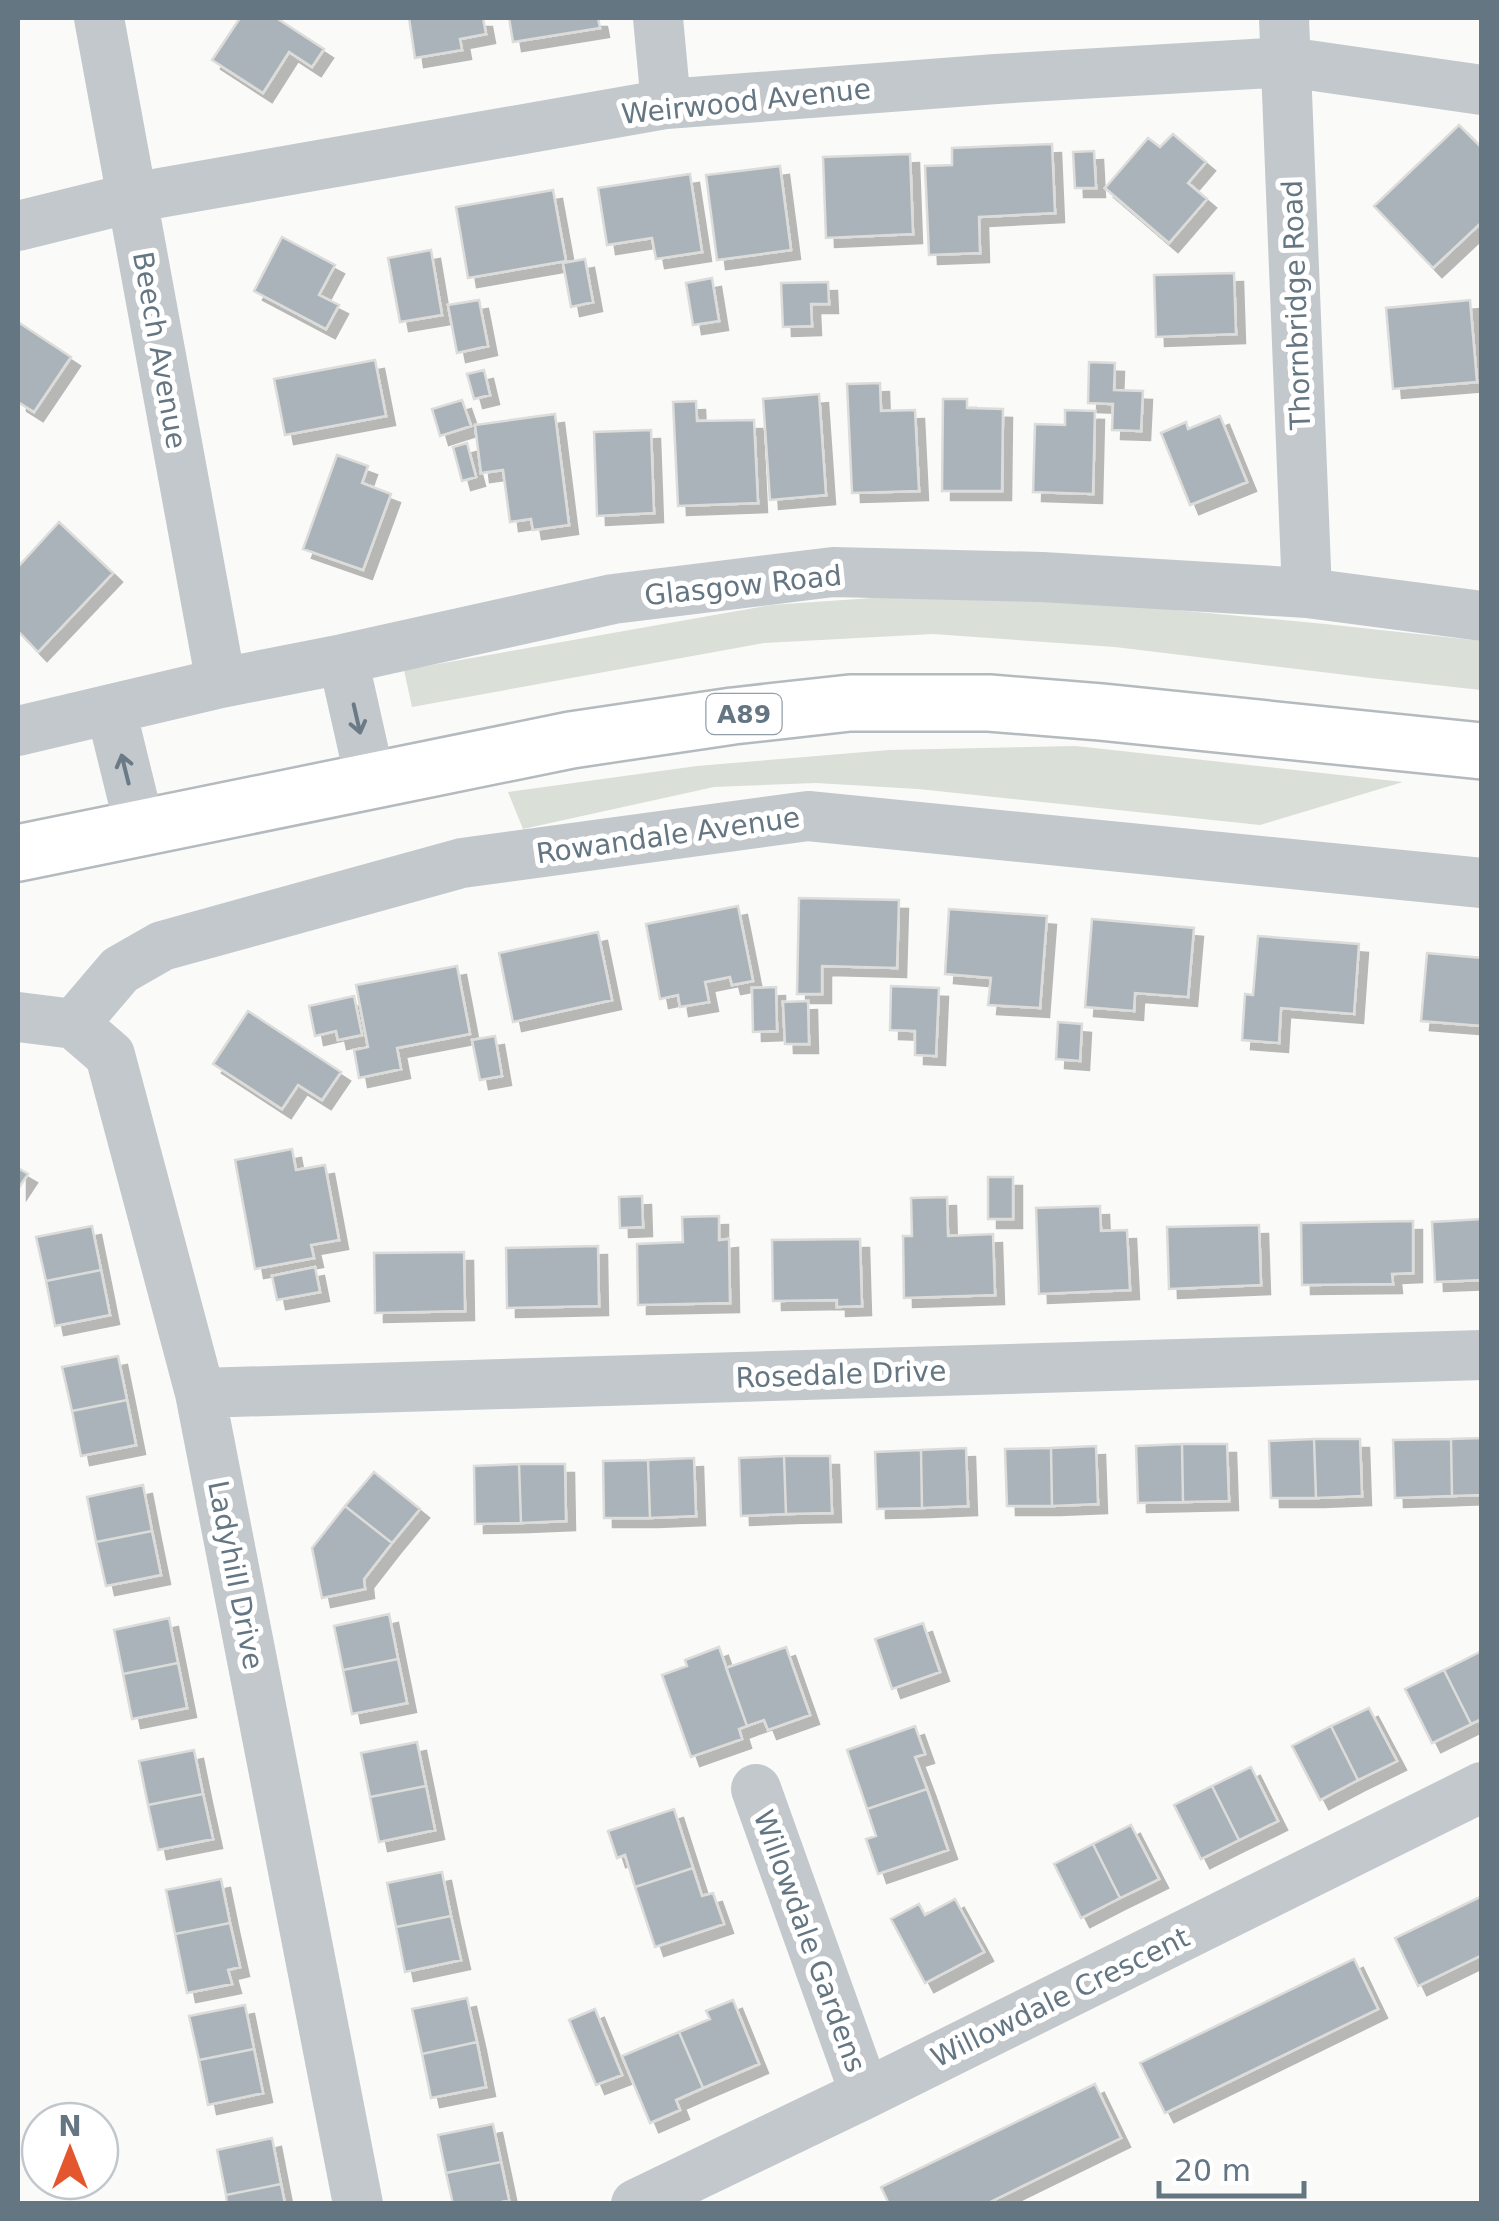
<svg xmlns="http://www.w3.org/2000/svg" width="1499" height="2221" viewBox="0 0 1499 2221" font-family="'DejaVu Sans',sans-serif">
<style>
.green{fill:#dadfd7}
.building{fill:#aab3b9;stroke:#dcdcda;stroke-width:2.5;filter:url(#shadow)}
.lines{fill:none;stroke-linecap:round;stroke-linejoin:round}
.major-casing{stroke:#b5babe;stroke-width:60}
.minor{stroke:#c3c8cc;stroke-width:50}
.major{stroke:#fff;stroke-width:55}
.oneway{stroke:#6a7a87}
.labels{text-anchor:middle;stroke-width:10;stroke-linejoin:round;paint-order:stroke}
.shield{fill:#fff;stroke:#939fa8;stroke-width:2.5}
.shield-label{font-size:25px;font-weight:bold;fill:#657683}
.street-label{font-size:28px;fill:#657683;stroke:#fff}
</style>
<defs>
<filter id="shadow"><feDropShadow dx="9" dy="9" stdDeviation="0" flood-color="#0004"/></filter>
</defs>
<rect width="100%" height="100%" fill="#fafaf8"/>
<path class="green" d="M974,591L1325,624L1482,641L1481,690L1371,678L1115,647L933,634L764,643L412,707L404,670L771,605Z
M1076,746L1403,782L1260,825L918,789L816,783L714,787L523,829L508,792L697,766L889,750Z"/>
<path class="building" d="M240,18H279L278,19L324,49L312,67L289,52L263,93L212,60Z
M409,18H483L486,34L460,39L462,50L415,58Z
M509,18H598L600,28L513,42Z
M1459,125L1482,148V222L1433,268L1374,206Z
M1173,134L1206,162L1188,183L1207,199L1169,243L1105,188L1148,138L1160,147Z
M1052,144L1055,213L979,217L980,253L929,255L925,166L952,165V148Z
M1094,151L1096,188H1075L1073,152Z
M910,154L913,234L826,238L823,157Z
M780,166L791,250L717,260L706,175Z
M690,174L702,252L656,259L652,238L607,245L598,188Z
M553,190L566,261L468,278L456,207Z
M282,237L335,265L319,295L339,305L326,329L254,291Z
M431,250L442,315L400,322L388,258Z
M585,259L593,302L571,307L563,263Z
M1234,273L1236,334L1156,337L1154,275Z
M712,278L719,321L693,325L686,283Z
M828,282L829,304H811L812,326L783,327L781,283Z
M479,300L488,346L457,353L448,305Z
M1470,300L1477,382L1393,389L1386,308Z
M18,322L71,357L34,412L18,402Z
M375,360L386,416L285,435L274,379Z
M1089,362L1115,363L1114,390L1143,391L1141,431L1112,430L1113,404L1088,403Z
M484,370L490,395L474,399L467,374Z
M880,383L881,411L915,410L919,491L852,493L847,384Z
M819,394L826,495L770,500L763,399Z
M943,399H967V408L1003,409L1002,491H942Z
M462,400L471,426L440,436L432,409Z
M696,401L697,421L754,420L758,503L678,506L673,402Z
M1065,410L1095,411L1093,494L1033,492L1035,424L1065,425Z
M555,414L569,525L533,530L531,519L510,522L503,470L481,473L475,425Z
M1220,416L1247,482L1190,505L1161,433L1186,422L1188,429Z
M651,430L654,513L597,516L594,432Z
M467,443L476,477L462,481L453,447Z
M337,455L368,466L362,483L391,494L363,570L303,549Z
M59,522L113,573L38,652L18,631V567Z
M799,898L899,900L897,968L822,966V994H797Z
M738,906L753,981L732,985L730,977L705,982L709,1002L680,1007L678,995L660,999L646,924Z
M949,909L1047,916L1040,1008L988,1005L991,978L945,974Z
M1092,919L1194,928L1188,997L1135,993L1134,1011L1085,1007Z
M598,932L612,1000L513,1022L499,953Z
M1258,936L1359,944L1354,1014L1281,1008L1279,1043L1242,1040L1245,994L1253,995Z
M1427,953L1482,958V1026L1421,1021Z
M457,966L470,1034L397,1048L401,1069L359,1078L354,1050L368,1047L356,985Z
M891,986L939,988L936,1056L915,1055V1031L890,1030Z
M776,987L777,1031L753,1032L752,988Z
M354,996L362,1035L338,1040L336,1031L315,1036L309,1006Z
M808,1001L809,1044H785L783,1002Z
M248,1011L341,1072L322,1100L298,1085L282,1109L213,1064Z
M1058,1022L1082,1024L1080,1061L1056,1059Z
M495,1036L502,1076L480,1080L472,1040Z
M292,1149L296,1170L325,1165L339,1240L311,1245L314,1258L255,1269L235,1160Z
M18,1168L28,1174L18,1189Z
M988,1177H1013V1219H988Z
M642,1196L643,1227L620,1228L619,1197Z
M947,1197L948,1236L993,1234L995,1295L904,1298L903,1236H912L911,1198Z
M1100,1206L1101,1231L1127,1230L1130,1290L1039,1294L1036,1208Z
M719,1216V1240L729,1239L730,1303L638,1305L637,1244L683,1242L682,1217Z
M1482,1219V1280L1435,1282L1432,1222Z
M1413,1221V1273L1392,1274L1393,1284L1302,1285L1301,1223Z
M1259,1225L1261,1285L1169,1289L1167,1227Z
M92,1226L101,1270L46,1281L36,1237Z
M860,1239L862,1306L837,1307V1300L773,1301L772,1240Z
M598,1246L599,1306L507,1308L506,1248Z
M464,1252L465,1311L375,1313L374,1253Z
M315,1267L320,1292L277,1300L272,1276Z
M101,1270L110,1315L55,1326L46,1281Z
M118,1356L127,1400L72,1411L62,1367Z
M127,1400L136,1445L81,1456L72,1411Z
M1482,1438V1495L1452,1496L1451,1439Z
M1314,1439H1360L1362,1496L1316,1498Z
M1314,1439L1316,1498H1271L1269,1441Z
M1451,1439L1452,1496L1395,1498L1393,1440Z
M1182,1444H1227L1229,1501L1183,1502Z
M1182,1444L1183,1502L1138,1503L1136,1446Z
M1096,1446L1098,1504L1052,1506L1051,1448Z
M966,1448L968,1506L922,1508L921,1450Z
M1051,1448L1052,1506H1007L1005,1449Z
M921,1450L922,1508L877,1509L875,1452Z
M784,1456H830L832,1513L786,1514Z
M784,1456L786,1514L741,1516L739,1458Z
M694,1458L696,1516L650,1518L648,1460Z
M648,1460L650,1518H604L603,1461Z
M519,1464H565L566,1521L521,1523Z
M519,1464L521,1523L475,1524L474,1466Z
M374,1472L420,1509L392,1543L345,1506Z
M143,1485L152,1531L96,1542L87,1497Z
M345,1506L392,1543L364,1579L365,1589L322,1598L312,1548Z
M152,1531L161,1575L106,1586L96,1542Z
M389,1614L398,1659L343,1670L334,1626Z
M169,1618L178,1663L123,1674L114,1630Z
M923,1623L940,1672L892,1689L875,1639Z
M719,1647L747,1726L739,1729L742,1739L691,1757L662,1675L687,1666L685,1660Z
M786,1647L810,1715L768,1730L764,1720L747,1726L726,1668Z
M1482,1651V1719L1471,1724L1444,1670Z
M398,1659L407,1703L352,1714L343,1670Z
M178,1663L187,1708L132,1719L123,1674Z
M1444,1670L1471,1724L1432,1743L1405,1689Z
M1369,1708L1397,1761L1358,1780L1331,1726Z
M915,1726L925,1754L915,1757L927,1789L867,1809L847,1750Z
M1331,1726L1358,1780L1320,1800L1292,1746Z
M417,1742L426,1786L370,1797L361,1753Z
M194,1750L203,1794L148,1805L139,1761Z
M1251,1767L1278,1821L1239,1840L1212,1786Z
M426,1786L435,1830L379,1842L370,1797Z
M1212,1786L1239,1840L1201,1859L1174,1805Z
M927,1789L948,1850L878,1874L866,1839L876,1836L867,1809Z
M203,1794L213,1839L158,1850L148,1805Z
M674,1809L693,1868L635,1887L625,1855L617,1858L608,1831Z
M1131,1825L1159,1879L1120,1898L1093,1844Z
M1093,1844L1120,1898L1081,1918L1054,1864Z
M693,1868L702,1896L713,1893L724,1924L655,1947L635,1887Z
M442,1872L451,1916L396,1927L387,1883Z
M221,1879L230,1923L175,1934L166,1890Z
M1482,1896V1955L1418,1986L1395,1938Z
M955,1899L984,1952L925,1983L891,1919L919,1904L925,1915Z
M451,1916L461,1960L405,1972L396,1927Z
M230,1923L240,1967L228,1970L232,1984L187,1993L175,1934Z
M1354,1959L1378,2009L1165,2113L1140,2063Z
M467,1998L477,2042L422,2054L412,2009Z
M733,2000L759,2064L703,2088L679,2032L710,2019L706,2011Z
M245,2005L254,2049L199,2060L189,2016Z
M595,2009L622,2075L596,2085L569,2020Z
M679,2032L703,2088L676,2100L680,2110L650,2123L622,2056Z
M477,2042L486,2087L431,2098L422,2054Z
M254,2049L263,2093L208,2105L199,2060Z
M1095,2084L1121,2138L986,2204H889L881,2187Z
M493,2124L501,2162L446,2173L438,2135Z
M272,2138L281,2184L226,2195L217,2150Z
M501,2162L509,2200L494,2204H453L446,2173Z
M281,2184L285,2204H227L226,2195Z"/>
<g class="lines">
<defs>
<path id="major" d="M18,853L571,740L733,716L850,703H989L1101,712L1482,751"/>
</defs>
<use href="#major" class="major-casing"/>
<path class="minor" d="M99,18L221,683
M658,18L666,104
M1284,18L1307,593
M18,226L131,198L666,104L996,79L1287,62L1482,90
M343,659L370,779
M111,710L140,828
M18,731L221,683L343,659L613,599L833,572L1042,577L1307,593L1482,616
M18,1017L74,1024L110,1055L200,1393L358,2204
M74,1024L120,970L162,946L462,863L808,816L1482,883
M200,1393L1482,1355
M756,1789L865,2094
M636,2204L865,2094L1482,1787"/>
<use href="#major" class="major"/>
</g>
<defs><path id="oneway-shaft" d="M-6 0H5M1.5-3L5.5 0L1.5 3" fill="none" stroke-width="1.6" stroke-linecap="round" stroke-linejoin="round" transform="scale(2.5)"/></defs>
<g class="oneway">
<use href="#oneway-shaft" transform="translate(357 719) rotate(77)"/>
<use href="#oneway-shaft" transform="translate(125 769) rotate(-104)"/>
</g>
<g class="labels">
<rect class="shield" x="706.5" y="694" width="75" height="40" rx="8"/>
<g class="shield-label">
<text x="744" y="723">A89</text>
</g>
<g class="street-label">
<text transform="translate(746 101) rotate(-6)" y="10">Weirwood Avenue</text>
<text transform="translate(1296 305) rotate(-92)" y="10">Thornbridge Road</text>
<text transform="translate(160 350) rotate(80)" y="10">Beech Avenue</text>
<text transform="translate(743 585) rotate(-6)" y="10">Glasgow Road</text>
<text transform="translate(668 835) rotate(-8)" y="10">Rowandale Avenue</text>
<text transform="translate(841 1374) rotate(-2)" y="10">Rosedale Drive</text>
<text transform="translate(236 1575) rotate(79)" y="10">Ladyhill Drive</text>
<text transform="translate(810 1941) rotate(70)" y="10">Willowdale Gardens</text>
<text transform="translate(1060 1997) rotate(-26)" y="10">Willowdale Crescent</text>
</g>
</g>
<rect width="1499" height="2221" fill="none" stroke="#657683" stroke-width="40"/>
<g transform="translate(70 2151)"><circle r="48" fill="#ffffff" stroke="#c1c8cd" stroke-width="2.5"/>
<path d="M0-8L18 38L0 25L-18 38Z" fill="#e4572e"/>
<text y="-15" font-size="28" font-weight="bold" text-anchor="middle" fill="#657683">N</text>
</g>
<path d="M1159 2181v15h145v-15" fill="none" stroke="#657683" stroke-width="5"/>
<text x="1174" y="2181" font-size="30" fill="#657683" stroke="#ffffff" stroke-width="8" paint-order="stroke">20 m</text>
</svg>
